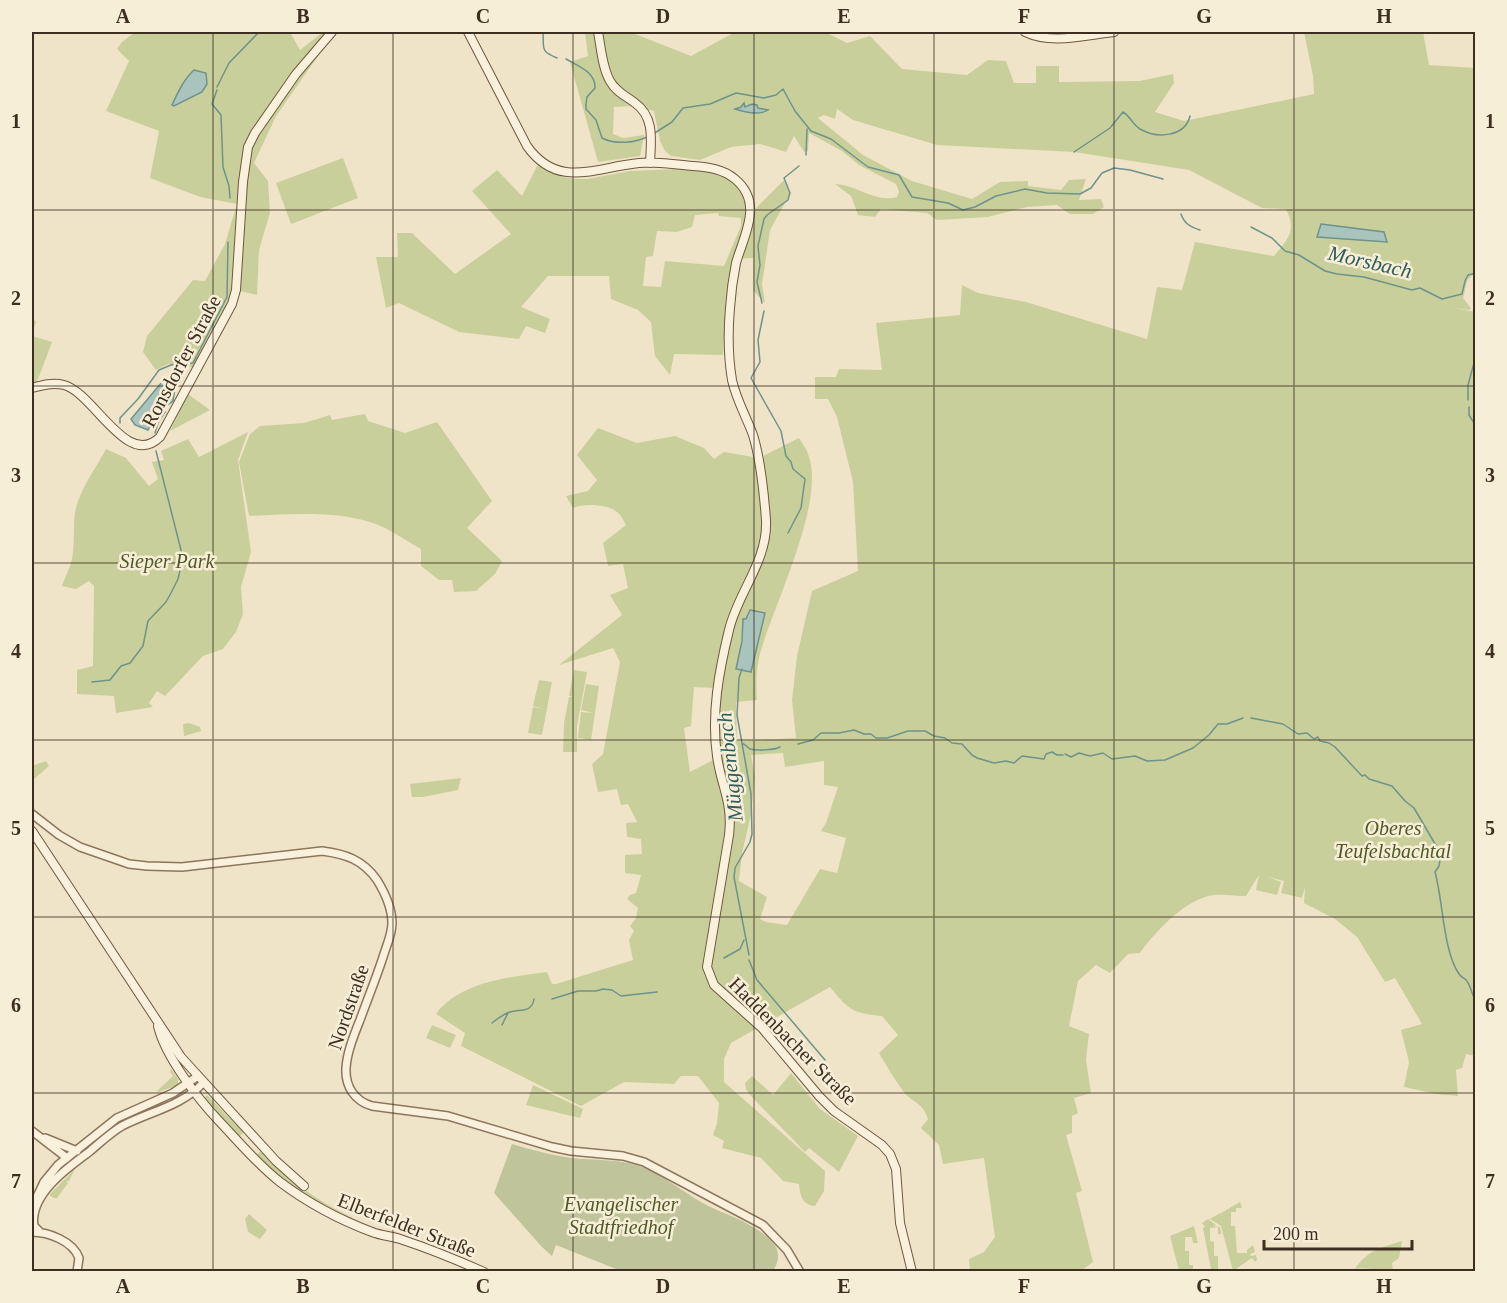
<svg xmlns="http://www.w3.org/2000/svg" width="1507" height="1303" viewBox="0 0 1507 1303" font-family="'Times New Roman',serif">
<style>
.green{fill:#c9cf9b;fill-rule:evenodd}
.cemetery{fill:#bfc49a}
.water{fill:#a9c4bc;stroke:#6f938a;stroke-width:1.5}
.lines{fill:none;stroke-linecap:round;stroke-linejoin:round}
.stream{stroke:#6f938a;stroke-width:1.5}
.tertiary-casing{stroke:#8d765c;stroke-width:10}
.secondary-casing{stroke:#6f573f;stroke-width:10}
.tertiary{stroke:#faf1dc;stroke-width:7}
.secondary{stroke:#faf1dc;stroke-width:8}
.grid{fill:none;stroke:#3d2e20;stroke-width:1.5;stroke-opacity:0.55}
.labels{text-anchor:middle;stroke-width:5;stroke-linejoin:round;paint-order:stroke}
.street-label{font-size:20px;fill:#3d2e20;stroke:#f7eed8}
.park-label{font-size:20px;font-style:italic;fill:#4d5a26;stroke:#f7eed8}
.water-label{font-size:21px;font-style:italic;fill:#2f5d5a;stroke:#f7eed8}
.neatline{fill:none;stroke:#3d2e20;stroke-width:2}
.grid-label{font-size:20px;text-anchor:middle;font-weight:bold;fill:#3d2e20}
</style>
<rect width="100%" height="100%" fill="#f0e4c8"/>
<path class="green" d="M135,32H290L300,50L323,32H332L327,43L276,116L254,163L268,181L270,213L259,250L257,295L236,290L196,368L168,364L156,370L143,352L147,336L193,280L205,281L225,244L237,204L200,197L150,178L159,131L106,111L129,61L117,49L122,42Z
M585,32H630L691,56L735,32H825L847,43L870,36L902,69L967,75L988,60L1006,61L1014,83H1036V66H1059V82L1140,81L1173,74L1174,83L1155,112L1184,121L1314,94L1313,76L1304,32H1423L1429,65L1475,68V274C1464,279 1467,288 1463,298L1471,308L1469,310L1454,308L1476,312V1056L1466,1054L1462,1068L1456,1070L1458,1096L1436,1094L1404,1087L1409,1062L1401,1030L1422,1024L1395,978L1385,982L1357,937L1335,919L1304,903L1305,887L1302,898L1281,893L1284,881L1268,877L1281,882L1277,895L1256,890L1259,875L1246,896C1235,896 1219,893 1208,896C1181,904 1156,931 1140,953L1128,954L1110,973L1096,965L1078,981L1069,1026L1089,1034L1086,1060L1091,1093L1074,1098L1078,1113L1072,1116V1133L1066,1135L1082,1191L1076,1193L1093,1262L1081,1271H970L969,1259L984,1252L995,1237L984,1158L943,1164L939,1145L921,1128L928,1119C922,1101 912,1103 903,1091C894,1079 887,1066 879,1053L898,1035L882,1016C852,1013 849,1010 830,987L731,1043L724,1059V1082L825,1171L824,1191L815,1206C802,1205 800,1195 799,1184L783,1181L761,1158L722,1148L724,1141L713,1135L717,1123L719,1103L698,1076H681L674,1084L624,1082L581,1106L461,1046L465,1033L436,1014C460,982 509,977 547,972L552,984H556L633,960L629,940L634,931L630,926L636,918L638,908L627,899L630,895L636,893L641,875L625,873V855L642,854L641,839L627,837L626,823L637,822L628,804L621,805L617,789L598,792L592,764L603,754L620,662L613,648L559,665L622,615L610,595L628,588L623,564L608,566L603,543L626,525C624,521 621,515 617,512C607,504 584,503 573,508L566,496L588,491L597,480L577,455L598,428L637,443L675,436L704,448L714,459L724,452L759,458L799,438C802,443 806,448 808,454C827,500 773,606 760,654C756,668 756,685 757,700L736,702L737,741L796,738L792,700L797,656L812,591L858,571L853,482L837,417L828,399H815V377H836L839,369L882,370L876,323L960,315L962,285L978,293L1026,302L1147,339L1157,287L1182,290L1195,242L1274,256C1288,239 1297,231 1286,209L1262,208L1189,170L1074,152L937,145L853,120L837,109L835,119L824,115L818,118L863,155L912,181L972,199L1000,182L1028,181V186L1061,190L1069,180L1086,179L1079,200L1101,199L1104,207L1093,214H1070L1057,205L1027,207L988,217L937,220L927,213L881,209L875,217L858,215L851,196L835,184C857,185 875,203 897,197L899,192L896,184L859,165L842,151L809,133L808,151L804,152L794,136L786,152L760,144L731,147L700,160L671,156L665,151L660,141L654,111L634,106L614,107L613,134L623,138L644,135L640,156L598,162L570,62L588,56ZM750,610L765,615L756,650L740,646ZM694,687L713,688V760L690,772L684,728L691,726ZM783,753L785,767L824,761V785L838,787L826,823L821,831L846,838L837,873L820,869L787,925L766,922L760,919L767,897L739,881L742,853L751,815L755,777L751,755Z
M343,158L358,198L291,224L276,183Z
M538,164L564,177L575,179H587L630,171L699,168L728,176L745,194L749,215L784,180L790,194L770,230L762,284L765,303L753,290V258L734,259L726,298L723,355L674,354L670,375L655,356L651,322L638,310L611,299L609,276H548L521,307L550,319L545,333L526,326L519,339L459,332L399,303L386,308L376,257H398L397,233H412L455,274L511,234L472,191L497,170L522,196ZM718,213L719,216L741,218V226L724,266L665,261L661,287L643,286L646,257L653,256L657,231L677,232L692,227L695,215Z
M32,320L36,321L32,336L52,342L37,382L32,384Z
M188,394L210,410L170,431Z
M365,414L368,421L405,433L437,422L492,501L467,528L502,561L495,574L476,591L454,592L452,580H439L421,566V549C407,541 391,530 376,524C340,510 287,514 249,516L239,462L250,434L260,426L304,423L330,415L332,420Z
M248,432L238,460L251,552L241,587L243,614L236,632L223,649L203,656L165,696L157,691L149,703L153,707L116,713L114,696L77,694V670L93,666L94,586L89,581L76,589L62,586C65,577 70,568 72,559C75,544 73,527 75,512C80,488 95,470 106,449L126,458L149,486L158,479L152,462L164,460L161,451L188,439L199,457Z
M574,670L587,672L577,726V752H563L564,723L569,697H574L569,696Z
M539,680L552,682L542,735L528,733L533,707L544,709L533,706Z
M586,684L599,686L591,740L578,738L581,712L594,713L581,710Z
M189,723L200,727L201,731L184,736L183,724Z
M46,761L49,766L32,781V766Z
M461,778L458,790L423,797H412L410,784Z
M432,1025L456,1035L450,1048L426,1038Z
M171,1069L178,1079V1085L159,1092L157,1091L173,1076L170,1072Z
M791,1073L820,1109L858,1136L839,1172L809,1148L805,1152L750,1095L746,1089L745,1083L752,1076L773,1095Z
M533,1085L583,1109L580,1118L526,1105Z
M184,1090H187L179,1095L124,1122L89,1148L88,1147L123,1118Z
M207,1095L235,1124L245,1131L239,1137L203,1099Z
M261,1151C293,1185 325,1206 368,1225L367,1227C325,1209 289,1188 256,1155Z
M75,1169L69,1181H66L68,1183L57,1198H54L49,1195Z
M1240,1202L1242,1208H1236V1212H1231V1226H1235L1237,1253H1247V1250L1253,1245L1255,1252L1250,1254L1251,1256L1256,1255L1257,1260L1255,1262L1252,1258L1233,1271L1221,1226L1210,1219L1220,1213L1222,1215L1221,1213Z
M249,1214L267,1230L260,1239L248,1232L245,1219Z
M1208,1219L1216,1225L1213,1226L1220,1227L1221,1234H1218V1227L1210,1228V1241L1214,1242V1256H1218V1271L1211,1269L1203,1228L1205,1227L1202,1223Z
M1194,1226L1198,1243H1193L1192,1237H1185V1251H1189V1265H1193V1271H1179L1170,1236Z
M1402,1241L1399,1258L1392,1263L1393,1271C1380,1272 1368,1266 1355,1269C1366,1251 1382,1247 1402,1241Z"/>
<path class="cemetery" d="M512,1144C529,1149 547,1154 565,1157C590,1161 619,1158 642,1167C663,1175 682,1191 701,1202C724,1215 755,1222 773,1243C781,1252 779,1263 772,1272L621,1271L556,1245L552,1256L542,1247L494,1193Z"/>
<path class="water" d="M194,70L206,73L207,84L202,92L174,106L172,105C178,92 184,79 194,70Z
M744,103L745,107C750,105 751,103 757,105L758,108L768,110C759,116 744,112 735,109L741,107Z
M1321,224L1384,232L1387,242L1317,237Z
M162,382H167L175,389L173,401L162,409L165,412L157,424L153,421L148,430L135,425L131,419Z
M750,610L765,613L751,672L736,669L742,641L743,619H746Z"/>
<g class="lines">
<path class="stream" d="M543,32C544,49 540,51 557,58
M566,59C578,66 596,72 595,88L587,97L586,104V109L596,120L602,138C615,145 636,143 649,136
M217,87L229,63L259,32
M217,90L212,104L221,115L223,167L229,186L230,198
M653,134L672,122L683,108L710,104L736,93L764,98L776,95L783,89L795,111L811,131L831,139L868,167L899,175L912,197L948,203L963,210L975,207L996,196L1025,189L1047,193L1080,194L1091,188L1102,173L1114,168L1130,170L1163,179
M1074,152L1110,128L1123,112C1130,116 1133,125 1140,129C1157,139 1185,137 1190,116
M806,155L807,129
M1181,214C1184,223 1190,227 1200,230
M1251,227L1272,238L1285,251L1299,255L1325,271L1337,274L1364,277L1412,290L1420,288L1442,299L1462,294L1465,281L1468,275L1476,273
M762,303L757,282L760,265L758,246L764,219L767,215L788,200L789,196L790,193L784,178L799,166
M764,311L758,340L760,362L751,378L781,431L786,456L791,462L793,469L805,479L801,508L788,533
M1468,400V385L1474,363L1476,345
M1469,407V415L1476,426
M120,423V418L138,399L159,370L171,365L193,363L227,297L228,242
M155,433L159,420
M742,669L739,678L737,715L751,794L752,834L750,842L735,868L734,877L749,955
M92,682L110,680L121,666L130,663L143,646L148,621L166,602L171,593L178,579L183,558L156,451
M1251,718L1283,724L1298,734L1307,733L1314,739L1318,737L1320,741L1329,743L1335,747L1362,776L1365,775L1369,779L1392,786L1405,801L1414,808L1441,854L1439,866L1435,872C1443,900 1443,951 1459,974C1461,977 1464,978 1466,980C1471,985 1471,994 1476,1001
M742,743C743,743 750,749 750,749C756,751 775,750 780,747
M798,744L813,740L821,733H839L854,730L864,734H871L876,738H887L908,731H925L934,736L945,738L952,743L962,744L972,755L977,758L994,763L1006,761L1014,763L1022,756L1044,759L1046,754L1052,752L1057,755H1063
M1065,754L1071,757L1079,753L1090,756L1103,753L1112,759L1135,756L1147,761L1165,760L1193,748L1209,735L1218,724H1227L1243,718
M724,958L740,949L744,940
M749,960L757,980L825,1060
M552,999L578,991H596L603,989L612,990L621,996L657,992
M492,1023C497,1019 504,1014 510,1012C520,1009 532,1013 534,999
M502,1025L508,1013"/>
<defs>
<path id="tertiary" d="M32,814L59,835L80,847L129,864L147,866L182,867L322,851C346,854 363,860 377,880C385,893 392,907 392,923C392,934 387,944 384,954C377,976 368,998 360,1020C354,1035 347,1052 346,1068C345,1087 355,1101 372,1106L448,1116L552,1147L571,1151L623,1156L644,1162L763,1225L787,1250L800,1272
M32,1131L67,1158
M45,1138L77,1151
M32,1207L44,1182L58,1165L117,1118L173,1093L198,1076
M32,1232C48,1232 73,1241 79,1258L77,1272
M40,1232L34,1226C29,1195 67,1168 89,1152C100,1143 110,1133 122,1126C149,1112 182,1106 203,1083"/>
<path id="secondary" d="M468,32L527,146C558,190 596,167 639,163C657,161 675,165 693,166C708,167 723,169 735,179C764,203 744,235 736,263C733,278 731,293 730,308C728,331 728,356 732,380C736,399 746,416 753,435C761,461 764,493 766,520C768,561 738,592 729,630C719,671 711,714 717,756C721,786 733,802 729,835L707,967L714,985L762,1028L819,1096L834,1111L882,1145L890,1154L896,1169L900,1223L912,1272
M598,32C601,47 602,67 610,81C616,92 626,96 635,103C655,117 651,141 650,163
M1025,32C1052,45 1085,35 1114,32
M32,388C42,385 53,382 64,385C94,393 127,470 160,437L232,304L236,290L243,182L248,147L255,133L296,74L332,32
M32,831L181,1057L276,1161L304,1186
M158,1026C165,1056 198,1099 219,1121C239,1142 258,1165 280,1182C308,1203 340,1220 372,1232C382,1236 393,1236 403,1240C430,1249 457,1260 484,1272"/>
</defs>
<use href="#tertiary" class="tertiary-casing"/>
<use href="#secondary" class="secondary-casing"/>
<use href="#tertiary" class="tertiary"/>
<use href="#secondary" class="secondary"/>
</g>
<path class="grid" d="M213,32V1272M393,32V1272M573,32V1272M754,32V1272M934,32V1272M1114,32V1272M1294,32V1272M32,210H1476M32,386H1476M32,563H1476M32,740H1476M32,917H1476M32,1093H1476"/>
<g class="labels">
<g class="street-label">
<text transform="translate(181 361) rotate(-62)" y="7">Ronsdorfer Straße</text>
<text transform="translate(348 1007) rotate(-71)" y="7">Nordstraße</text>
<text transform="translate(793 1041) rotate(45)" y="7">Haddenbacher Straße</text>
<text transform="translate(407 1225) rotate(21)" y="7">Elberfelder Straße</text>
</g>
<g class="park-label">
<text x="167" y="568">Sieper Park</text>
<text x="1393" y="835">Oberes<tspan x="1393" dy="23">Teufelsbachtal</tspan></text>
<text x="621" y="1211">Evangelischer<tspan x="621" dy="23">Stadtfriedhof</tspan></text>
</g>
<g class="water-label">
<text transform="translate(1370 262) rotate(13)" y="7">Morsbach</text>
<text transform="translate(730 767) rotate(-96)" y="7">Müggenbach</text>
</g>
</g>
<rect width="1507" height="1303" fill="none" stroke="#f7eed8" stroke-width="66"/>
<path d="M1264 1240v9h148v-9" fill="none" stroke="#3d2e20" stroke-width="3"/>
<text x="1273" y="1240" font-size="18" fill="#3d2e20" stroke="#f7eed8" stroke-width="4.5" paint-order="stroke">200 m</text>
<rect x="33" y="33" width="1441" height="1237" class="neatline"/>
<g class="grid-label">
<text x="123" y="23">A</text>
<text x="303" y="23">B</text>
<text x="483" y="23">C</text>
<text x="663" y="23">D</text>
<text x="844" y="23">E</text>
<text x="1024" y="23">F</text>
<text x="1204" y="23">G</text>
<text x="1384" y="23">H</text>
<text x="16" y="128">1</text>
<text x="1490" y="128">1</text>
<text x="16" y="305">2</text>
<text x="1490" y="305">2</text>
<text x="16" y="482">3</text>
<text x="1490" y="482">3</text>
<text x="16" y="658">4</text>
<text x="1490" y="658">4</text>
<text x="16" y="835">5</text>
<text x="1490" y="835">5</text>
<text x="16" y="1012">6</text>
<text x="1490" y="1012">6</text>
<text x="16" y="1188">7</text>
<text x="1490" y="1188">7</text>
<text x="123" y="1293">A</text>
<text x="303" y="1293">B</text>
<text x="483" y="1293">C</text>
<text x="663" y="1293">D</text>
<text x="844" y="1293">E</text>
<text x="1024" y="1293">F</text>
<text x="1204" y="1293">G</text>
<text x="1384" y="1293">H</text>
</g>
</svg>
